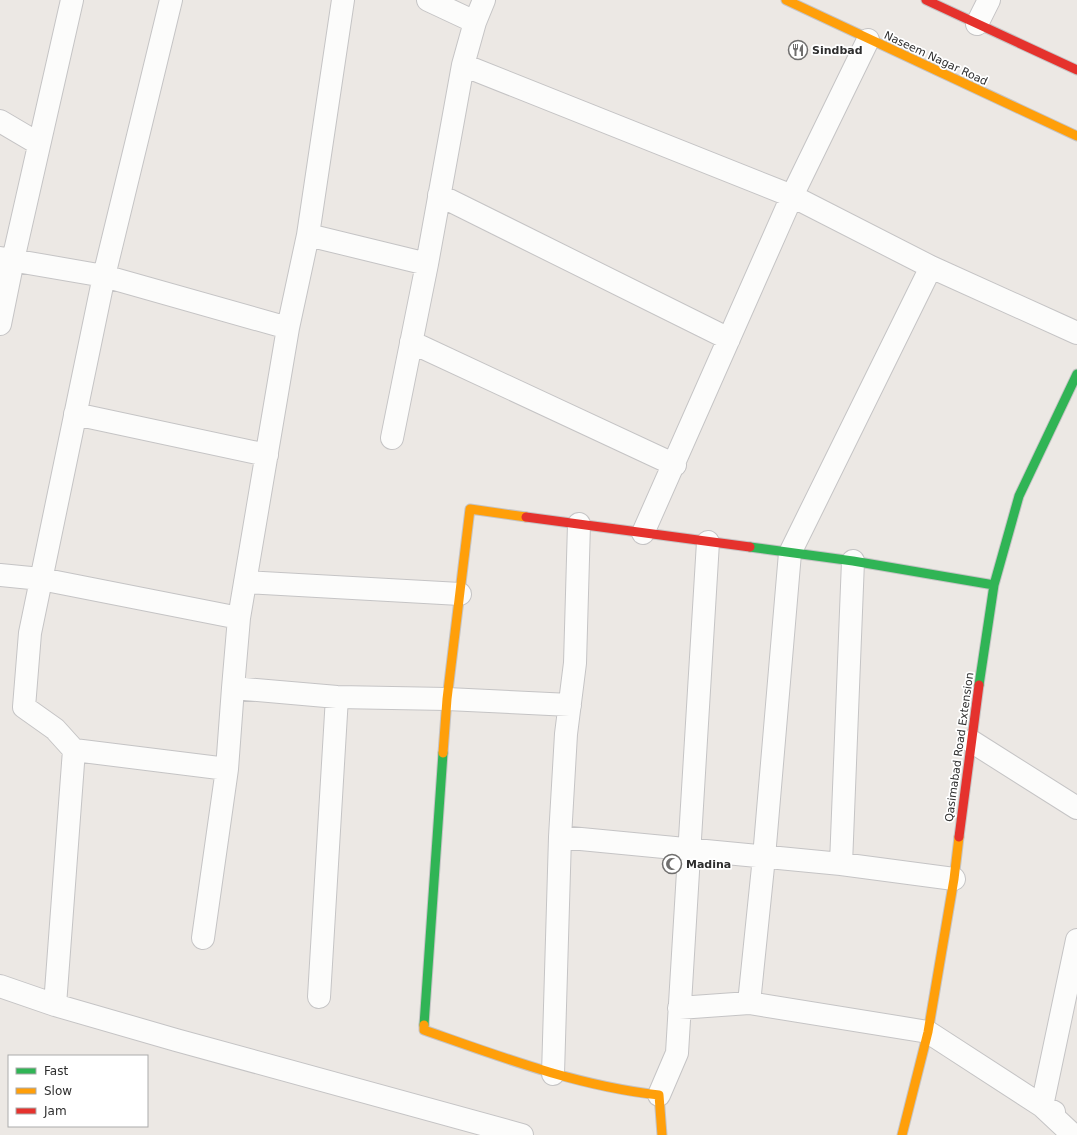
<svg xmlns="http://www.w3.org/2000/svg" width="1077" height="1135" viewBox="0 0 1077 1135" font-family="'DejaVu Sans',sans-serif">
<style>
.lines{fill:none;stroke-linecap:round;stroke-linejoin:round}
.street-casing{stroke:#c5c4c5;stroke-width:24}
.fast-casing{stroke:#c5c4c5;stroke-width:11}
.slow-casing{stroke:#c5c4c5;stroke-width:11}
.jam-casing{stroke:#c5c4c5;stroke-width:11}
.street{stroke:#fcfcfb;stroke-width:22}
.fast{stroke:#30b455;stroke-width:9}
.slow{stroke:#ff9f0a;stroke-width:9}
.jam{stroke:#e5322d;stroke-width:9}
.labels{text-anchor:middle;stroke-width:3.5;stroke-linejoin:round;paint-order:stroke}
.poi-label{font-size:11px;font-weight:bold;fill:#2e2e2e;stroke:#fff;text-anchor:start}
.street-label{font-size:11px;fill:#2e2e2e;stroke:#fff}
</style>
<rect width="100%" height="100%" fill="#ece8e4"/>
<g class="lines">
<defs>
<path id="street" d="M428,0L475,22
M977,24L989,0
M463,65L792,196L931,267L1077,333
M0,121L39,144
M439,195L729,339
M308,235L427,264L463,65L475,22L484,0
M0,258L104,276L171,0
M0,324L13,260L72,0
M288,328L104,276L30,633L24,707L55,729L74,750L227,769L233,688L337,697L447,699L570,705
M411,342L675,465
M75,414L267,455
M392,438L427,264
M579,524L575,663L566,734L560,837L841,864L954,879
M643,533L792,196L868,40
M0,575L41,579L239,618L288,328L308,235L343,0
M245,582L460,594
M233,688L239,618
M971,741L1077,808
M841,864L853,561
M203,938L227,769
M0,986L55,1005L176,1040L522,1135
M319,997L337,697
M749,1003L764,857L790,553L931,267
M55,1005L74,750
M679,1008L749,1003L928,1032L1042,1106L1073,1135
M553,1074L560,837
M659,1095L677,1053L708,542
M1054,1112L1042,1106L1077,940"/>
<path id="fast" d="M750,547L853,561L994,585
M979,685L994,585L1019,496L1077,374
M424,1025L443,753"/>
<path id="slow" d="M786,0L1077,136
M443,753L447,699L470,509L526,517
M424,1025V1030C501,1057 577,1086 659,1095L662,1135
M902,1135L928,1032L954,879L959,837"/>
<path id="jam" d="M926,0L1077,70
M526,517L750,547
M959,837L979,685"/>
</defs>
<use href="#street" class="street-casing"/>
<use href="#fast" class="fast-casing"/>
<use href="#slow" class="slow-casing"/>
<use href="#jam" class="jam-casing"/>
<use href="#street" class="street"/>
<use href="#fast" class="fast"/>
<use href="#slow" class="slow"/>
<use href="#jam" class="jam"/>
</g>
<defs>
<symbol id="restaurant-ring" viewBox="-11 -11 22 22"><circle r="9.5" fill="#fff" stroke="#706f6e" stroke-width="1.5"/><path d="M-5-6h1v4h1v-4h1v4h1v-4h1v5L-1.5 .5V6h-2V.5L-5-1ZM5-6V6H3V1.5H1.5Q1.5-4 5-6Z" fill="#706f6e"/></symbol>
<symbol id="mosque-ring" viewBox="-11 -11 22 22"><circle r="9.5" fill="#fff" stroke="#706f6e" stroke-width="1.5"/><path d="M3.5-4.9A6 6 0 1 0 3.5 4.9A5 5 0 1 1 3.5-4.9Z" fill="#706f6e"/></symbol>
</defs>
<g fill-rule="evenodd">
<use href="#restaurant-ring" x="787" y="39" width="22" height="22"/>
<use href="#mosque-ring" x="661" y="853" width="22" height="22"/>
</g>
<g class="labels">
<g class="poi-label">
<text x="812" y="54">Sindbad</text>
<text x="686" y="868">Madina</text>
</g>
<g class="street-label">
<text transform="translate(936 58) rotate(25)" y="4">Naseem Nagar Road</text>
<text transform="translate(959 747) rotate(-82)" y="4">Qasimabad Road Extension</text>
</g>
</g>
<rect x="8" y="1055" width="140" height="72" fill="#ffffff" stroke="#ababab"/>
<rect x="16" y="1068" width="20" height="6" fill="#30b455" stroke="#ababab"/>
<text x="44" y="1075" font-size="12" fill="#2e2e2e">Fast</text>
<rect x="16" y="1088" width="20" height="6" fill="#ff9f0a" stroke="#ababab"/>
<text x="44" y="1095" font-size="12" fill="#2e2e2e">Slow</text>
<rect x="16" y="1108" width="20" height="6" fill="#e5322d" stroke="#ababab"/>
<text x="44" y="1115" font-size="12" fill="#2e2e2e">Jam</text>
</svg>
